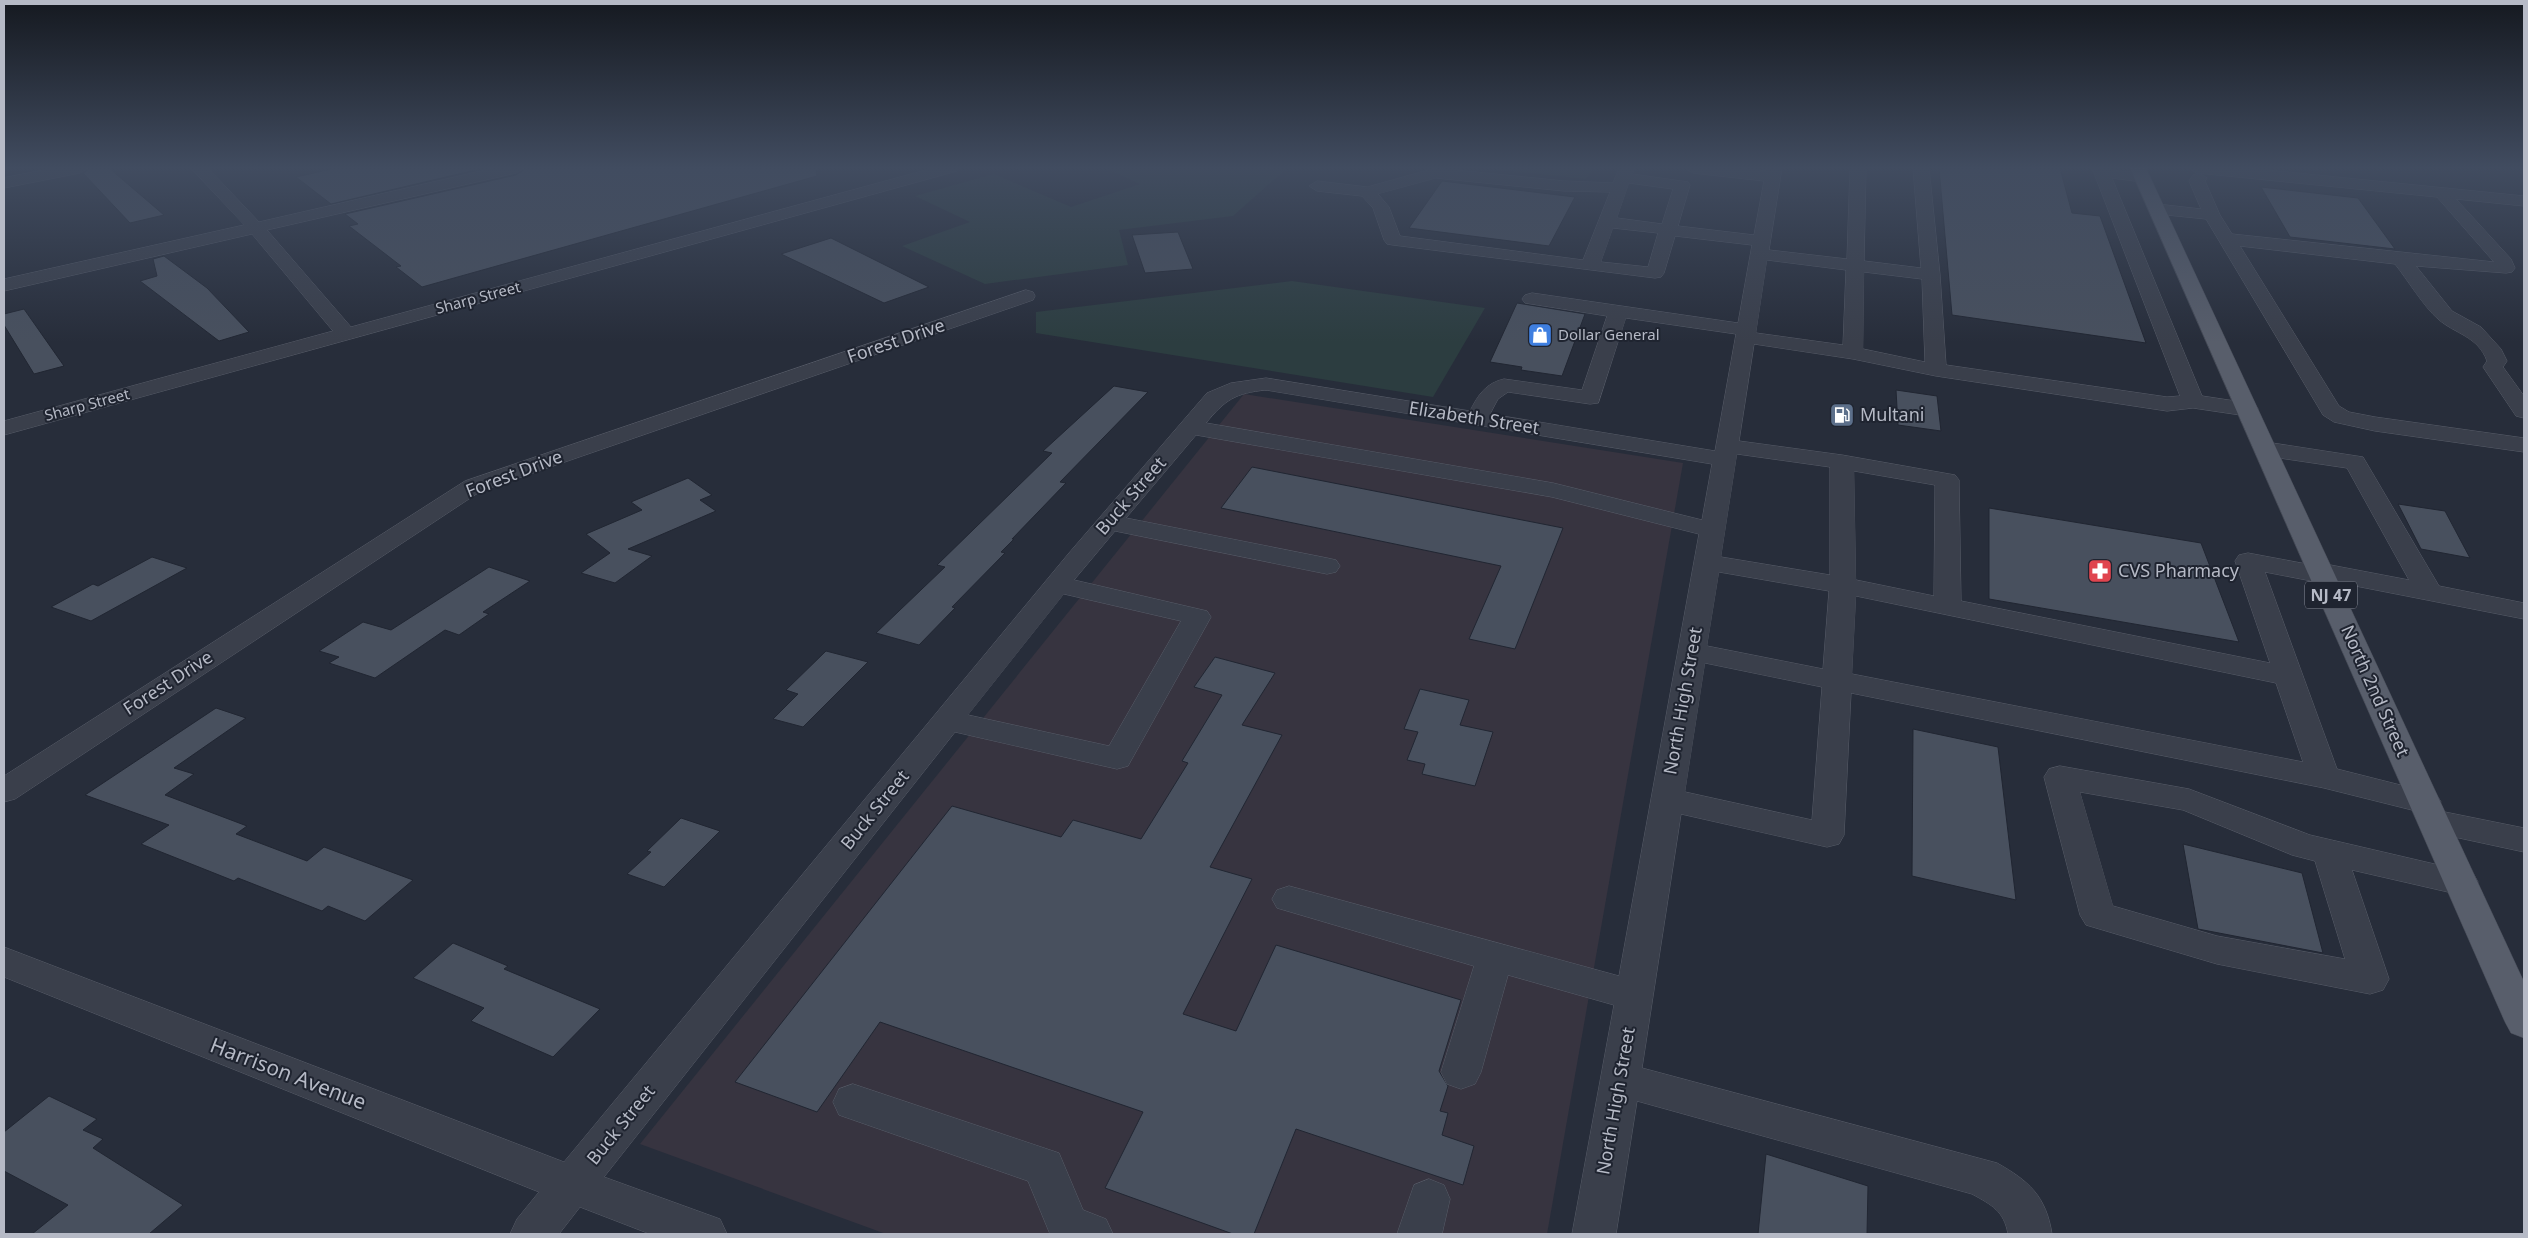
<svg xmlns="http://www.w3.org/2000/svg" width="2528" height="1238" viewBox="0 0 2528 1238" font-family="'Noto Sans',sans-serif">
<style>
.medical{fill:#373440}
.green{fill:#2c3d40}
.building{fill:#48505e;stroke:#212632}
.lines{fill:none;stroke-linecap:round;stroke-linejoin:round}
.minor-casing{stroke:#585d69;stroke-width:1}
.major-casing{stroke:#434854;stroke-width:1}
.minor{fill:#3a3f4b;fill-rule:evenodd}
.major{fill:#585e6b;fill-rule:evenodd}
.labels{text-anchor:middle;stroke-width:4;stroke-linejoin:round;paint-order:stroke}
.far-street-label{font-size:15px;fill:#b6bac6;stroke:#1f2430}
.far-poi-label{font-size:15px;fill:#b6bac6;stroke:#1f2430;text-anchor:start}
.shield{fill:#1f2430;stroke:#898d99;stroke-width:1}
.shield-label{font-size:16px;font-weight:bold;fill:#b6bac6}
.street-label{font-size:18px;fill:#b6bac6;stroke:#1f2430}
.poi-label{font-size:18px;fill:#b6bac6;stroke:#1f2430;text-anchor:start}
.near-street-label{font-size:21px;fill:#b6bac6;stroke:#1f2430}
</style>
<rect width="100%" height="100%" fill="#272d3a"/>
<path class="medical" d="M1244,394L1683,463L1547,1234H886L640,1144Z"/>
<path class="green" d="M1105,168H1287L1233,216L1119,230L1128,265L985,284L902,246L970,222L915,196L994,174L1071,207L1140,184Z
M1486,168H1594L1586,179Z
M1292,281L1485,308L1433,397L1036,333V312Z"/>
<path class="building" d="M90,168H109L164,215L130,223L83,173Z
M336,168H484L331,204L296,177Z
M526,168H816L817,176L422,287L396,267L401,266L349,226L358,224L345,214L516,175Z
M1939,168H2060L2072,213L2100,216L2146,343L1952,315Z
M1442,181L1575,197L1549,246L1409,228Z
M2261,187L2358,198L2395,249L2290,237Z
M1178,232L1193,269L1145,273L1132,235Z
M831,238L929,287L884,303L781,254Z
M164,256L207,288L249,332L219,341L140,281L157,276L153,259Z
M1517,303L1585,314L1562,376L1521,370L1522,367L1490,362Z
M24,309L64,366L34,374L4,325V314Z
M1114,386L1148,392L1060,482L1066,483L1012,539H1014L1001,552L1005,553L952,607L955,608L919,645L876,633L945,567L937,565L1052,453L1043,451Z
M1896,390L1937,396L1941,431L1898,425Z
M1252,467L1563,528L1515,649L1469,639L1501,566L1221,508Z
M688,478L712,495L700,500L716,511L628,549L652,556L615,583L581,573L610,553L586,534L642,510L631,502Z
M2398,504L2445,511L2470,558L2421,549Z
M1989,508L2201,543L2239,642L1989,599Z
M152,557L187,568L91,621L51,607L93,584L98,586Z
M489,567L530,581L483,612L489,614L459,635L445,630L375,678L329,663L339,657L319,651L363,622L391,630Z
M826,651L868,662L803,727L773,719L798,694L786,690Z
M1215,657L1275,673L1242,725L1282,735L1210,867L1252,879L1183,1014L1236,1031L1276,945L1461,1000L1439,1071L1448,1086L1440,1111L1448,1113L1442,1135L1474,1146L1463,1185L1296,1129L1254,1234H1233L1105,1188L1143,1112L880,1022L817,1112L735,1082L952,806L1061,837L1073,820L1141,839L1188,763L1182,761L1222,695L1194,687Z
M1420,689L1469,700L1460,725L1493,732L1475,786L1422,774L1425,764L1407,760L1418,732L1404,729Z
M216,708L246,718L174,768L194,774L165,795L247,826L236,834L307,861L324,847L413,880L365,921L328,906L322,911L238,878L234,881L141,844L169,825L85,795Z
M1913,729L1998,747L2016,900L1912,876Z
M681,818L720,831L664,887L627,874L651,852L647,851Z
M2183,844L2302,873L2323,953L2198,929Z
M453,943L508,966L504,969L600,1009L553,1057L471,1021L484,1008L413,978Z
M49,1096L97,1119L83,1130L103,1139L93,1148L183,1205L149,1234H32L68,1205L4,1171V1132Z
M1766,1154L1868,1186L1867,1234H1758Z"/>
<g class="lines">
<defs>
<path id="minor" d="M54,168H88L80,173L4,188V178Z
M191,168H208L259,222L494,168H524L516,173L267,230L351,327L933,168H960L957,171L4,435V421L333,331L252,234L4,291V279L244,225Z
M1436,168L1564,181L1613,183L1619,168H1635L1632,174L1688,182L1690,185L1678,226L1754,235L1764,181L1693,173L1685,168H1738L1766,171V168H1782L1769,250L1847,259L1850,168H1866L1864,261L1921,268L1913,168H1929L1940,275L1946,365L2167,397L2180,396L2092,168L2148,174L2150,177L2142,182L2112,178L2202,396L2255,404L2258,409L2255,414L2247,416L2193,408L2167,411L1936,376L1853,359L1754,344L1739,441L1842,455L1955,475L1959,480L1961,601L2270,663L2235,561L2239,555L2248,553L2312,565L2320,563L2409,580L2347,468L2266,456L2258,454L2255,449L2258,444L2266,442L2363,457L2439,586L2524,603V619L2330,581L2322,583L2265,572L2337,769L2436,794L2441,802L2435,810L2524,828V852L2422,830L2418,822L2424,813L2324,788L1851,693L1844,835L1839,844L1827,847L1681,814L1642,1068L1997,1163C2029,1181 2046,1196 2052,1234H2008C2004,1211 1992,1205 1972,1194L1637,1101L1616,1234H1572L1614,1005L1508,975L1481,1072L1475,1084L1461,1089L1447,1084L1441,1072L1474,966L1277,908L1272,899L1277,890L1289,886L1619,976L1699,534L1552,497L1196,435L1126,518L1327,558L1336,560L1340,566L1336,572L1327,574L1115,531L1074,580L1207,611L1211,617L1128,766L1117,769L955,732L604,1177L720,1219L727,1234H650L580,1207L559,1234H510L517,1219L539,1192L4,977V947L564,1162L1069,553L1207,393L1231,383L1266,378L1470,411C1478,395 1486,383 1504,379L1582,390L1607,316L1525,303L1522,299L1525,295L1532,293L1738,323L1752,245L1675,236L1664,273L1661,277L1655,278L1393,245L1387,244L1384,240L1373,208L1362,196L1317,191L1309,186L1317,181L1367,187ZM1436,178L1564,191L1610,192L1583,260L1400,236L1389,207L1378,194ZM1629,183L1673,189L1662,224L1617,218ZM1613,228L1658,233L1648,267L1601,262ZM1767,260L1846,270L1843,345L1756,333ZM1864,272L1922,279L1925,362L1863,349ZM1626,318L1736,334L1715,451L1490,414L1498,399L1508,392L1590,404L1598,403ZM1266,390L1712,464L1702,520L1553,483L1206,423C1225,400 1235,393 1266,390ZM1737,454L1830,467V575L1721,557ZM1854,471L1935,485L1934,596L1856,580ZM1719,572L1829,591L1823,669L1707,646ZM1064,594L1181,621L1109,746L968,715ZM1856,596L2276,683L2303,762L1852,674ZM1705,663L1822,687L1812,820L1685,792Z
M2189,168H2247L2524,196V206L2456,199L2511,259L2515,268L2512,272L2506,273L2416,266L2452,311L2481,327L2501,349L2507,361L2503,367L2524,396V418L2516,416L2483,367L2487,361C2478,336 2455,334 2438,319C2424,307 2407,279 2395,264L2240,246L2339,406L2349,412L2375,417L2524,438V452L2375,431L2334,422L2323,415L2206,219L2157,214L2151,213L2149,209L2151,205L2157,204L2201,209L2189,181L2193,175L2199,173L2207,178L2205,181L2220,215L2232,234L2494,262L2437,197L2197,173Z
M1026,290L1033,292L1035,296L1033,300L481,491L15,799L4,802V776L465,481Z
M2060,766L2189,789L2310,835L2473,873L2478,882L2473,891L2461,895L2352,870L2389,979L2383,990L2370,994L2217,964L2086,925L2080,915L2044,777L2049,769ZM2080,792L2183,810L2292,855L2315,861L2345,959L2217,936L2113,906Z
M853,1084L1059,1153L1083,1210L1106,1219L1113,1234H1050L1028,1181L839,1115L833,1102L839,1089Z
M1429,1179L1444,1185L1450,1199L1442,1234H1397L1414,1185Z"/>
<path id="major" d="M2130,168H2146L2524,982V1038L2511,1033L2505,1022Z"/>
</defs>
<use href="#minor" class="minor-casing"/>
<use href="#major" class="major-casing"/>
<use href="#minor" class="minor"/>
<use href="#major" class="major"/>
</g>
<linearGradient id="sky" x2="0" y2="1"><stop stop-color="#151920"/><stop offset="0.49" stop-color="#414c60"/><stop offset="1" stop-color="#414c60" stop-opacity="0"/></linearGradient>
<rect width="2528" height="342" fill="url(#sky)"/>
<defs>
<symbol id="shop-square" viewBox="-11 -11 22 22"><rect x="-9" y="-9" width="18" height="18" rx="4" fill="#3f7fe0" stroke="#1f2430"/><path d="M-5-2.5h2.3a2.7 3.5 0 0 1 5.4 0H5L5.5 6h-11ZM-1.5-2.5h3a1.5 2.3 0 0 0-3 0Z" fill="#fff"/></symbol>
<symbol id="fuel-square" viewBox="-11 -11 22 22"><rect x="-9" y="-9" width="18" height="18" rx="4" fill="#5c6f8a" stroke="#1f2430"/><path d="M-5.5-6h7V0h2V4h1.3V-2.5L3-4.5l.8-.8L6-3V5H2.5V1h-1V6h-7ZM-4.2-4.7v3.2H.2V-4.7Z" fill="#fff"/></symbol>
<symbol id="pharmacy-square" viewBox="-11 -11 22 22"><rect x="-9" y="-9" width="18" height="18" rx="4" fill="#e0444e" stroke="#1f2430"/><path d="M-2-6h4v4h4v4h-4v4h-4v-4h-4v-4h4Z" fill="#fff"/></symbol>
</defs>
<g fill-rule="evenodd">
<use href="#shop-square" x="1526" y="321" width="28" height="28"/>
<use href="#fuel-square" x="1828" y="401" width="28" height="28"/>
<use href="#pharmacy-square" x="2086" y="557" width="28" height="28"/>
</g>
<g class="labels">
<g class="far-street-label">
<text transform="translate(478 298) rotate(-15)" y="5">Sharp Street</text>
<text transform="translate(87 405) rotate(-15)" y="5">Sharp Street</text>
</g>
<g class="far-poi-label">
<text x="1558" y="340">Dollar General</text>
</g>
<rect class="shield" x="2305" y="581.5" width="52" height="27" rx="4"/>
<g class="shield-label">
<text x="2331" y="601">NJ 47</text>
</g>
<g class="street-label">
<text transform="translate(896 341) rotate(-19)" y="6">Forest Drive</text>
<text transform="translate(1474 418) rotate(9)" y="6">Elizabeth Street</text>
<text transform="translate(514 474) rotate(-21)" y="6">Forest Drive</text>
<text transform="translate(1131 496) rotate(-49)" y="6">Buck Street</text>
<text transform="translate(168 683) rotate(-33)" y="6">Forest Drive</text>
<text transform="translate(2375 691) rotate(66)" y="6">North 2nd Street</text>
<text transform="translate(1683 701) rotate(-80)" y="6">North High Street</text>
<text transform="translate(875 810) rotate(-51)" y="6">Buck Street</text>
<text transform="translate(1616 1101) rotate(-80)" y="6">North High Street</text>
<text transform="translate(621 1125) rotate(-51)" y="6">Buck Street</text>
</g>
<g class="poi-label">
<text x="1860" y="421">Multani</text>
<text x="2118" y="577">CVS Pharmacy</text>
</g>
<g class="near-street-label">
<text transform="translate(288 1074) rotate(21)" y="7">Harrison Avenue</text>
</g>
</g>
<rect width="2528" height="1238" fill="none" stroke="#b6bac6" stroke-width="10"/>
</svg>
